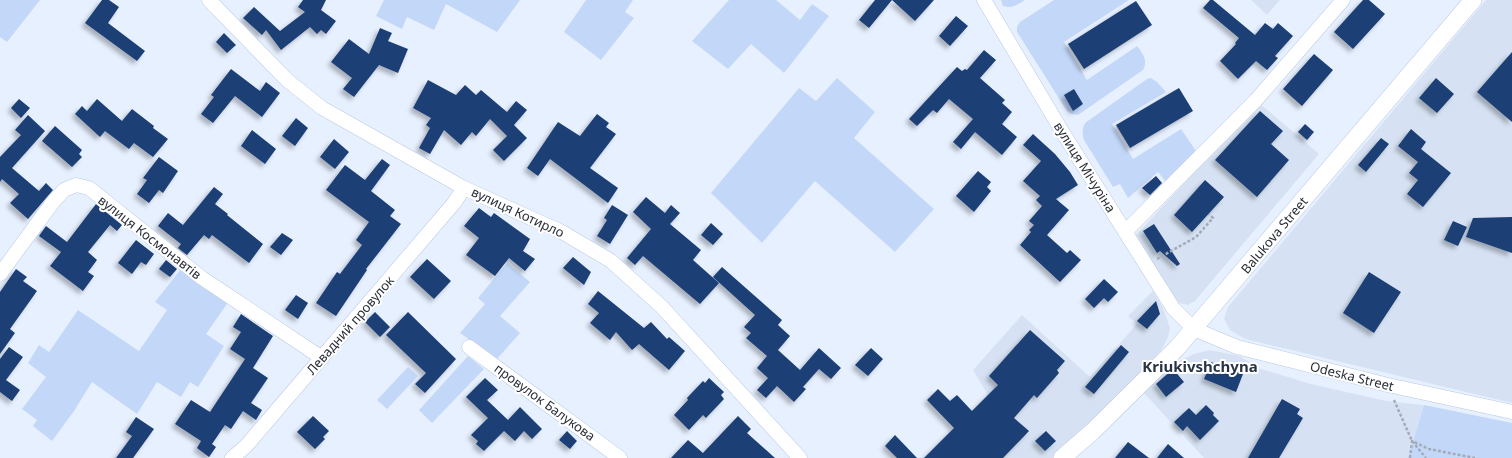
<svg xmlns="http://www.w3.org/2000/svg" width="1512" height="458" viewBox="0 0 1512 458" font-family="'Noto Sans',sans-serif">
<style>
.built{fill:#d6e2f3}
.green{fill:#c3d8f9}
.building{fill:#1d3f74;filter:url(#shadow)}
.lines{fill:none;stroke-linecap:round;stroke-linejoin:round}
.minor-casing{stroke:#bac9e0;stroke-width:15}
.major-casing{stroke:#bac9e0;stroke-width:18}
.path{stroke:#a4abb8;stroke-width:2.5;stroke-dasharray:3 2;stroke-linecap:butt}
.minor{stroke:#fff;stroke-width:14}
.major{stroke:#fff;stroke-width:17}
.labels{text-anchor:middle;stroke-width:4;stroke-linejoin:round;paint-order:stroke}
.street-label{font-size:13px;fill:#292e37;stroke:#fff}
.quarter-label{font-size:15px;font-weight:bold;fill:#283446;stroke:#fff}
</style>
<defs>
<filter id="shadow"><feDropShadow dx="-3.5" dy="3.5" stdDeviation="2" flood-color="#0004"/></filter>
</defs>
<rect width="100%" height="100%" fill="#e7f0ff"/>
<path class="built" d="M1251,0H1280L1267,15Z
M1486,0H1512V403L1245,339L1230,330L1224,319L1228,307Z
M1259,103L1319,154L1195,301L1188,305L1179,303L1171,292L1135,236Z
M1153,291L1163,308L1170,328L1168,337L1162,349L1087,429L1053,458H942L933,449L988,395L973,370L1022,315L1090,377L1137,324L1128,316Z
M1210,350L1240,356L1258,368L1311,384L1386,401L1424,405L1408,458H1204L1144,393L1176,363L1194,354Z"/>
<path class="green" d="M0,0H40L7,42L0,37Z
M384,0H520L497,32L446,4L434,30L407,17L402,29L376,16Z
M586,0H633L625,12L634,18L601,60L564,32Z
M729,0H776L800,20L812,4L829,16L784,73L751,44L728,69L692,41Z
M1001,0H1025C1017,5 1012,9 1003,6Z
M1054,0H1129L1064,42L1087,80L1137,46C1143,54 1148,60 1143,70L1078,115L1072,114L1067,111L1017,32V27L1020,22Z
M837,78L875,112L854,138L934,209L895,252L815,181L762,243L711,193L799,88L816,101Z
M1151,78L1157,82L1166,92L1112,124L1133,159L1181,129L1196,151L1165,181L1158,172L1128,198L1120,184L1113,187L1084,140C1082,133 1082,129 1085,123L1147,79Z
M507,263L530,282L500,316L520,333L497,359L460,333L485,304L478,298Z
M181,269L229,301L206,334L224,346L198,387L190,382L181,397L157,382L137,414L92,382L74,411L52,441L33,426L37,420L22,409L46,377L28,363L39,345L49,352L78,310L139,351L167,310L155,302Z
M468,356L484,369L432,423L419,410Z
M408,367L418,376L387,409L377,400Z
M1424,405L1512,423V458H1408Z"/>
<path class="building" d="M102,0H109L119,7L108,23L145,51L137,61L85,23Z
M303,0H326L321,10L336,21L326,34L321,30L317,34L310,27L281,50L266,30L262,35L243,18L254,7L280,31L305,12L298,7Z
M875,0H934L915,21L892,0L869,28L859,20Z
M1210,0H1213L1255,35L1265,23L1273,29L1278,23L1293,36L1275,56L1278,58L1267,70L1256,61L1238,79L1220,61L1236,44L1235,43L1239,38L1203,8Z
M1363,0H1369L1385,14L1353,49L1334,32Z
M1136,1L1152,25L1084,69L1068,44Z
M956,16L968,26L950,46L939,36Z
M380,28L392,33L388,41L408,49L398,73L379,65L354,97L343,89L352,78L331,62L349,39L369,54Z
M224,33L236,45L227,53L216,42Z
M984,50L996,60L980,78L1005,100L1002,103L1012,112L1002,124L1017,137L1002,155L975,132L961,149L953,142L973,119L949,99L937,113L933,110L917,126L909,119L957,67L962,71L965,69L967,70Z
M1512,52V122L1477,92Z
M1314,54L1333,70L1302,106L1283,89Z
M231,69L260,91L266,82L280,93L262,117L235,96L213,123L201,114L214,97L211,95Z
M1436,78L1454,94L1437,113L1419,98Z
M428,80L456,95L465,85L476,95L481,90L507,112L516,101L527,110L514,125L527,138L504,161L493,150L507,136L490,119L476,136L472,132L461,145L444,130L430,154L419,148L430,128L426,125L431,118L413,108Z
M1179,88L1193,111L1130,148L1116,125Z
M1074,89L1083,104L1073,111L1064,95Z
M19,99L30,108L21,118L11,108Z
M97,99L122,121L132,109L154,126L153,128L168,139L153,157L134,143L129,149L105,131L100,137L75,114L82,106L87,111Z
M1260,111L1283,131L1271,144L1289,160L1257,197L1215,160Z
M597,114L609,123L606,127L616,134L590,168L618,188L608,203L550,159L538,176L527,168L558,122L580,136Z
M28,115L45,131L12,168L39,191L46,183L53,190L28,219L10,203L19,194L2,179L0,182V157L21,135L15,130Z
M296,118L308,128L295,146L282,136Z
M1305,124L1314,132L1307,140L1298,132Z
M55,126L82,150L79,154L82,157L72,167L42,141Z
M1411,129L1426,142L1421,149L1451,173L1423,207L1407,194L1418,180L1409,173L1418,162L1398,146Z
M252,130L276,149L265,164L241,146Z
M1033,134L1055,154L1070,172L1078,185L1056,199L1069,210L1047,235L1067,253L1070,250L1081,260L1060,282L1020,245L1031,232L1029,230L1034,225L1029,221L1042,206L1036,200L1040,196L1023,181L1041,161L1023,145Z
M1381,138L1389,144L1366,172L1358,165Z
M334,139L349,152L335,169L320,157Z
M159,157L178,171L163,193L159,190L149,203L137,194L147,180L143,178Z
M382,159L390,165L371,191L395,210L390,216L401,224L366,269L367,270L336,316L316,303L337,272L340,274L362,245L356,240L369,222L326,190L345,165L365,180Z
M978,171L991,182L987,187L991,191L974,212L956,196Z
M1156,176L1162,183L1150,195L1142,188Z
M1205,180L1224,197L1192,232L1174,215Z
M214,187L223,194L215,204L228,214L227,215L263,244L249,263L212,235L209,239L204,235L187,255L178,248L181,244L158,226L168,213L183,225Z
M646,197L665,213L671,205L680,213L670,224L701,250L693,260L719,283L700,304L643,256L635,265L627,258L651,229L633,212Z
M96,204L122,225L117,231L110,225L88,252L97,260L88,272L94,276L83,291L50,266L61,252L39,236L46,226L67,242Z
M612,205L628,215L610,244L597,236L607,220L604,218Z
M479,208L491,217L494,213L530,239L523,251L535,259L525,271L509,258L495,276L466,255L479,238L464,226Z
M1512,217V253L1466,237L1473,218Z
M1453,221L1467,227L1458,246L1444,240Z
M711,223L723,234L713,245L701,235Z
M1154,224L1180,264L1177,266L1160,251L1157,253L1143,231Z
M282,233L293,240L281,255L270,247Z
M136,240L154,254L146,265L141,262L132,274L118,263Z
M573,257L591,272L584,285L563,268Z
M427,259L451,281L434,299L410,277Z
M166,260L177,269L170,277L159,269Z
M722,267L782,320L778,325L790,336L778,350L800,370L819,348L841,368L831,379L819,369L803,387L806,389L794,402L777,386L766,398L757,390L768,378L757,368L767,356L746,338L751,333L744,327L755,315L713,277Z
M16,269L27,277L23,281L37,291L10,329L15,333L0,354V292Z
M1369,272L1401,292L1374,333L1343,313Z
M1104,279L1118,292L1108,302L1104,298L1094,308L1085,299Z
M598,291L644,328L651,322L667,339L669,337L685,351L669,370L639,344L632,350L616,332L610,340L590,323L599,313L588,304Z
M296,295L308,303L298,319L285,310Z
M1156,301L1160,314L1147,329L1137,321Z
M375,312L390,327L380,337L365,322Z
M408,312L456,359L425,393L415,384L426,373L386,335Z
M241,314L273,336L253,368L268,378L251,403L262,410L256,420L243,411L231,429L225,425L212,444L216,447L209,457L197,448L201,441L175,424L191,400L210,412L245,359L230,349L241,332L233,327Z
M1030,330L1065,361L1057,370L1059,373L1037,398L1034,395L1014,418L1029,431L1003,458H924L954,428L927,400L938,389L950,401L957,395L972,411L998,385L989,376Z
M1121,345L1129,352L1094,394L1085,387Z
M9,347L23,357L6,380L20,390L12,401L0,392V359Z
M871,348L883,359L868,376L855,365Z
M1211,362L1243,374L1236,392L1204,379Z
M1173,369L1184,382L1166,397L1156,384Z
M485,378L498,390L487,400L508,420L520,407L542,429L532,439L524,431L515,441L504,431L484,451L476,444L478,441L471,435L488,418L466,397Z
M709,378L724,392L721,395L724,399L706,418L703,415L689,430L674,415L688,400L687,398L703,381L705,383Z
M1282,399L1300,409L1297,414L1303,418L1279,458H1248Z
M1206,405L1214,413L1213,415L1219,421L1200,440L1187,426L1183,431L1174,422L1189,408L1196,415Z
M313,416L329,431L323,437L325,439L315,449L297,432Z
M738,416L751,429L747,433L775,458H671L688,440L703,453Z
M136,417L154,429L133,458H116L132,436L126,432Z
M567,431L577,441L570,449L559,440Z
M1046,431L1056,441L1045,451L1035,441Z
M895,435L917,458H897L885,446Z
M1128,442L1149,458H1115Z
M1168,444L1184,458H1157Z"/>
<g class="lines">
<defs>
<path id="minor" d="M209,0L287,80L322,108L464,188L562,232L611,261L662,307L800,458
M984,0L1063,133L1173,308L1194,329L1237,347L1388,385L1512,412
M1125,232L1256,100L1343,0
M0,274L53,202L64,190L76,185L89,188L202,278L322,358
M469,347L620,458
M232,458L246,446L454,203L464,188"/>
<path id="major" d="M1062,458L1092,432L1177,348L1473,0"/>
</defs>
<use href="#minor" class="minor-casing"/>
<use href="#major" class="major-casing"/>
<path class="path" d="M1157,259L1196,237L1213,218L1209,214
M1394,400L1412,441L1426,458
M1410,458L1412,441L1429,449L1475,458"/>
<use href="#minor" class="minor"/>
<use href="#major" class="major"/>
</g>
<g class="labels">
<g class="street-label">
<text transform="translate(1085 167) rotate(58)" y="5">вулиця Мічуріна</text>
<text transform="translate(518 212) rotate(25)" y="5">вулиця Котирло</text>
<text transform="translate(1274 235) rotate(-50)" y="5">Balukova Street</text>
<text transform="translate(150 237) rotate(38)" y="5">вулиця Космонавтів</text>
<text transform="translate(350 325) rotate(-49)" y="5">Левадний провулок</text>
<text transform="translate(1352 376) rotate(14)" y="5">Odeska Street</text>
<text transform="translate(545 402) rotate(36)" y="5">провулок Балукова</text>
</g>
<g class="quarter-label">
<text x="1200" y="372">Kriukivshchyna</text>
</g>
</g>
</svg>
